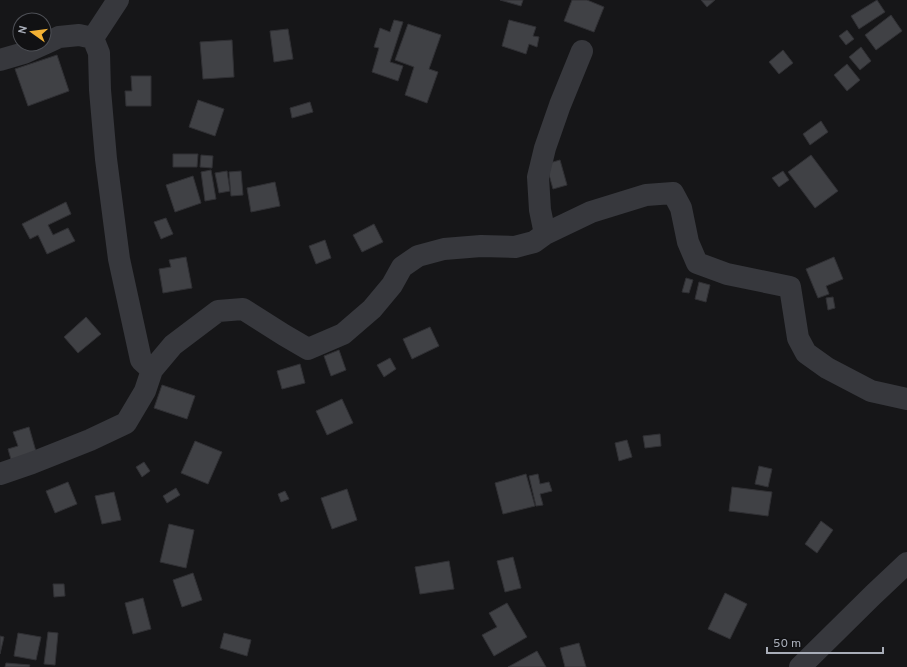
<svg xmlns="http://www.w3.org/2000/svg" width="907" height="667" viewBox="0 0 907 667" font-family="Overpass,sans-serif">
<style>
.building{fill:#404145;stroke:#303034}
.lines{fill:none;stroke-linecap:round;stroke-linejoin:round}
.minor{stroke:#37383d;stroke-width:22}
</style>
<rect width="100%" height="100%" fill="#161618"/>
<path class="building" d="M500,0H523L521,6Z
M572,0H587L604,7L594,32L564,21Z
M701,0H715L707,7Z
M877,0L885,12L859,29L851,16Z
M891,15L902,31L876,50L865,35Z
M394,20L403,22L390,62L403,66L398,81L372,72L379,48L374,47L380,28L390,32Z
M509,20L536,27L533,36L539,37L537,47L529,44L526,54L502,46Z
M408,24L441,35L429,69L438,72L427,103L405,95L414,67L395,60Z
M288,29L293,59L274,62L270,31Z
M847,30L854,39L846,45L839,36Z
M232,40L234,77L203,79L200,42Z
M861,47L871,61L860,70L849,57Z
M783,50L793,63L779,74L769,62Z
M57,55L69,91L28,106L15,69Z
M847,64L860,80L847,91L834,75Z
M131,76H151V106H126L125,91H132Z
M198,100L224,109L215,136L189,127Z
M310,102L313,112L292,118L290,108Z
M821,121L828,132L810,145L803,134Z
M173,154H198L197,167H173Z
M201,155L213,156L212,168L200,167Z
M811,155L838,191L815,208L788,172Z
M560,160L567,185L553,189L546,164Z
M211,170L216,199L205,201L201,172Z
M227,171L230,191L219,193L215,173Z
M241,171L243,195L231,196L229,172Z
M783,171L789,180L779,187L772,178Z
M193,176L201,203L175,212L166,185Z
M275,182L280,206L251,212L247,188Z
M66,202L71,214L48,225L53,235L68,228L75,241L47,254L38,235L30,239L22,224Z
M166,218L173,234L161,239L154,222Z
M374,224L383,242L362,252L353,235Z
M325,240L331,258L316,264L309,246Z
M186,257L192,288L163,293L159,269L171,267L169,260Z
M834,257L843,279L826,286L829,294L818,298L806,269Z
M686,278L693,280L689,293L682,292Z
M699,282L710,285L706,302L695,299Z
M833,297L835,308L828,310L826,298Z
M86,317L101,334L78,353L64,337Z
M430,327L439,346L412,359L403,339Z
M339,350L346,370L331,376L324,356Z
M390,358L396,369L384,377L377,365Z
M300,364L305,383L282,389L277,371Z
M162,385L195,396L187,419L154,408Z
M342,399L353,423L327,435L316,411Z
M29,427L37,455L12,463L8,449L18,446L13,432Z
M660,434L661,446L645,448L643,436Z
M627,440L632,457L619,461L615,443Z
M195,441L222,452L208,484L181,473Z
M144,462L150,471L142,477L136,467Z
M759,466L772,469L768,487L755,484Z
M526,474L535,506L503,514L495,483Z
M538,474L540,484L549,482L552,491L540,494L543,505L536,506L529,476Z
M68,482L77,504L55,513L46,491Z
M732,487L772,492L768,516L729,511Z
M176,488L180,495L167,503L163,496Z
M347,489L357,520L332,529L321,498Z
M285,491L289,499L281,502L278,494Z
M114,492L121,520L102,524L95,496Z
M821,521L833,530L817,553L805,544Z
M169,524L194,530L186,568L160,562Z
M513,557L521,588L505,592L497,561Z
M449,561L454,589L420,594L415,567Z
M193,573L202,600L182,607L173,580Z
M53,584H64L65,596L54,597Z
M725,593L747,604L730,639L708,629Z
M143,598L151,629L133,634L125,603Z
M507,603L527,637L494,656L482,635L497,627L489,613Z
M48,632L58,633L55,665L44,664Z
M18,633L41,637L36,660L14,656Z
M224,633L251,640L247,656L220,648Z
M0,636L4,637L0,654Z
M579,643L586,667H565L560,648Z
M537,651L546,667H508Z
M6,663L30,665L29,667H5Z"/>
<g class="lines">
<path class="minor" d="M93,38L118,0
M44,44L59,37L79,35L93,38L99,53L100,90L106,159L119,259L141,360L152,370
M0,60L24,53L44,44
M545,234L540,210L538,177L545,148L560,105L582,51
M0,474L32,463L90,440L126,423L145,391L152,370L173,345L218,311L243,309L284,335L308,349L343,334L372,309L392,285L402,267L418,256L444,249L481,246L515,247L534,242L545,234L591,212L646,195L673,193L681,208L688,242L697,263L727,274L790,287L798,338L806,353L827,368L871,391L907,399
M800,667L873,595L907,563"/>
</g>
<g transform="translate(32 32) rotate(284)"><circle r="19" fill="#111113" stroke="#4d4f55"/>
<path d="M0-3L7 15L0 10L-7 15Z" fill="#f2b134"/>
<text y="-6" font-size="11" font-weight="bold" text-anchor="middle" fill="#a8adb8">N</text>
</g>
<path d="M767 647v6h116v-6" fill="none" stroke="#a8adb8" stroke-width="2"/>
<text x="773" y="647" font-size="12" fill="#a8adb8" stroke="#111113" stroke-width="3" paint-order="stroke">50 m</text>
</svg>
